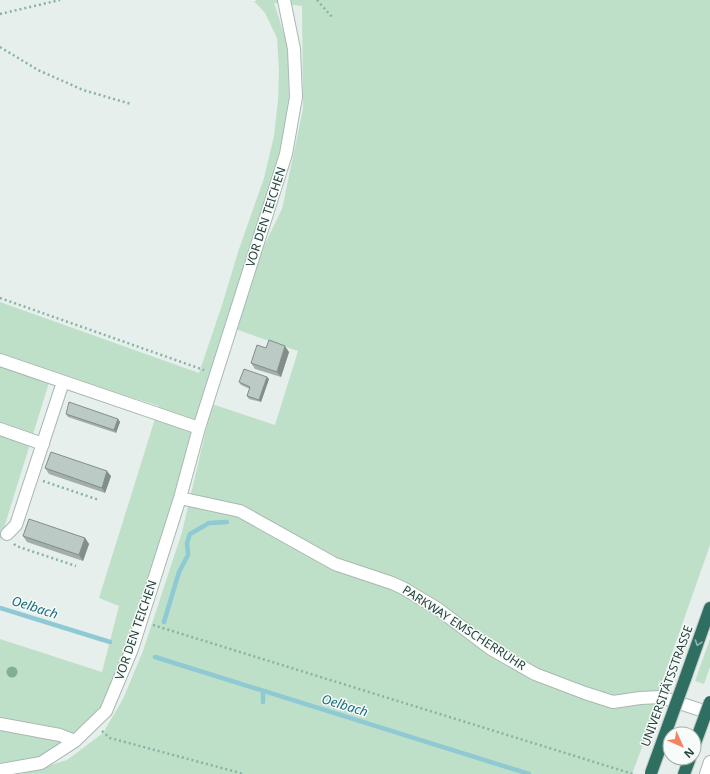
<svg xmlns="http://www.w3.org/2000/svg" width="710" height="774" viewBox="0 0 710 774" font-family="'Noto Sans',sans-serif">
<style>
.green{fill:#bfe0c8}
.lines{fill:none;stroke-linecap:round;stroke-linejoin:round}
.stream{stroke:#8ec9d4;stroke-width:4.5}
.minor-casing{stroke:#a8b8b2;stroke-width:14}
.highway-casing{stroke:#c2cac8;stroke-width:14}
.path{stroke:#86b3a5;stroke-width:2.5;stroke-dasharray:2 3;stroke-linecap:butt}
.minor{stroke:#fff;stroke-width:12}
.highway{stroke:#2f6f62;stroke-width:12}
.highway-bridge-casing{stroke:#c2cac8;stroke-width:14;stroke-linecap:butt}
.highway-bridge{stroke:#2f6f62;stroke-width:12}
.tree{fill:#80af93}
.wall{fill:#a1aea9}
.shaded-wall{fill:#838d89}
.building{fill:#bbcac4;stroke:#838d89}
.oneway{stroke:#93b5ae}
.labels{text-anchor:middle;stroke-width:3;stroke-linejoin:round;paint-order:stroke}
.street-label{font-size:12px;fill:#24423a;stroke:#f7fbf9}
.water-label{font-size:13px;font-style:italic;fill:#1c6f80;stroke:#f7fbf9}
</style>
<rect width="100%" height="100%" fill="#e6efeb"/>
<path class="green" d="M256,0H710V545L663,679L661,697L632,774H21L67,760L103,733L123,699L143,651L182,532L212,404L275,425L298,351L235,329L260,254L282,209L303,109L302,6L274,3L288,46L289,107L271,192L164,534L137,610L118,677L98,712L64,743L40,758L0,766V639L102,672L119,606L99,598L159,406L52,373L0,541V302L199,373L223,302L239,249L264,178L274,136L278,100L279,70L277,38L265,13L254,1H256Z
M710,639V667L704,684L695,681Z"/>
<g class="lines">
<path class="stream" d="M0,608L110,642
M164,622L179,572L188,555L187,543L190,534L209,523L227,522
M155,657L529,774
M263,691V702"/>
<defs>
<path id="minor" d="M0,360L199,428
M0,429L43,444
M180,498L240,511L335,564L392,583L403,588L438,609L491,649L535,674L585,693L613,702L640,698L661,697L710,713
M7,534L16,525L63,382
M0,724L60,735L75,741
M0,770L41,763L75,741L106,711L132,649L180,498L199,428L286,154L296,97L294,49L284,0
M706,774L710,762"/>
<path id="highway" d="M685,679L710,608
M684,774L690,758"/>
</defs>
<use href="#minor" class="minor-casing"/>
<use href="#highway" class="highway-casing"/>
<path class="path" d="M317,0L332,17
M0,14L60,0
M0,47L38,70L83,90L131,104
M0,298L204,370
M43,481L99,500
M14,544L16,546L76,566
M153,625L633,774
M102,731L110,738L244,774"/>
<use href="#minor" class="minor"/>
<use href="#highway" class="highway"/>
<defs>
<path id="highway-bridge" d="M694,746L710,702
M651,773L685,679"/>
</defs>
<use href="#highway-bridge" class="highway-bridge-casing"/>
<use href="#highway-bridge" class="highway-bridge"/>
</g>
<circle class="tree" cx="12" cy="672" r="5.5"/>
<path class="wall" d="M266,348L289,352L281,377L255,369L251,363Z
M267,377L269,379L261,402L249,399L247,396L250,389L241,385L239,382Z
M66,414L118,419L120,422L116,433L68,417Z
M45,468L111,476L105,493L49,474Z
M23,536L85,538L89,544L83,561L27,542Z"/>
<path class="shaded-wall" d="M285,346L289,352L281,377L277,372Z
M267,377L269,379L261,402L259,400Z
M118,419L120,422L116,433L114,430Z
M107,471L111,476L105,493L102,488Z
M85,538L89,544L83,561L79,555Z"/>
<path class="building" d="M269,340L285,346L277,372L251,363L257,345L266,348Z
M244,369L267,377L259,400L247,396L250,387L239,382Z
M69,402L118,419L114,430L66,414Z
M51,452L107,471L102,488L45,468Z
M29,519L85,538L79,555L23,536Z"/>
<defs><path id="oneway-chevron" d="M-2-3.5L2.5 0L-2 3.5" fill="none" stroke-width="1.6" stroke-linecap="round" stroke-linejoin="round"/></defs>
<use class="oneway" href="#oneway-chevron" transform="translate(698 643) rotate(109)"/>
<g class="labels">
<g class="street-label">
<text transform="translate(266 217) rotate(-72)" y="4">VOR DEN TEICHEN</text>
<text transform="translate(464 628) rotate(33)" y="4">PARKWAY EMSCHERRUHR</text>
<text transform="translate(136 630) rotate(-71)" y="4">VOR DEN TEICHEN</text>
<text transform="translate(667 686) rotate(-70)" y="4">UNIVERSITÄTSSTRASSE</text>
</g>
<g class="water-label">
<text transform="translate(35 607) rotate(18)" y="5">Oelbach</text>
<text transform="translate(345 705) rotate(17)" y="5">Oelbach</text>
</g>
</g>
<g transform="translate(682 746) rotate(135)"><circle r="19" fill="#f7fbf9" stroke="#a3b1ad"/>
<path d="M0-3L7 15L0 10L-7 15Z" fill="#f4845f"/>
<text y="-6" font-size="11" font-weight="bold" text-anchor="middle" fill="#24423a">N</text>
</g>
</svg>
